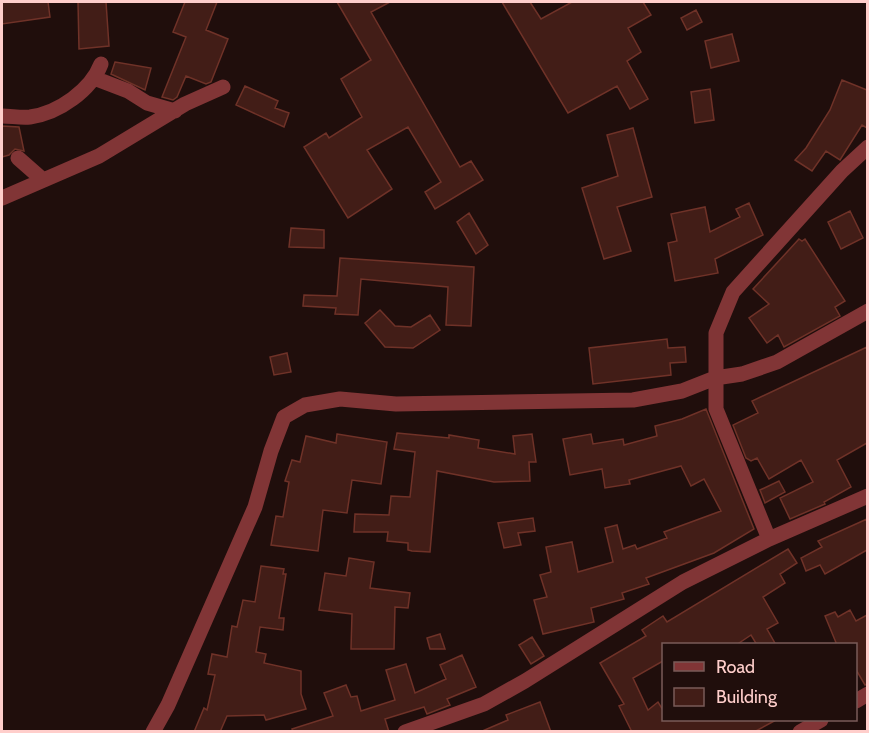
<svg xmlns="http://www.w3.org/2000/svg" width="869" height="733" viewBox="0 0 869 733" font-family="Cabin,sans-serif">
<style>
.building{fill:#421d17;stroke:#6f3228;stroke-width:1.5}
.lines{fill:none;stroke-linecap:round;stroke-linejoin:round}
.minor{stroke:#813536;stroke-width:15}
</style>
<rect width="100%" height="100%" fill="#200e0c"/>
<path class="building" d="M2,2H48L50,17L2,24Z
M78,2H106L109,46L79,49Z
M185,2H217L206,30L228,39L211,82L206,84L186,76L177,97L173,100L162,97L186,37L173,32Z
M337,2H390L371,12L460,167L471,161L483,180L435,209L425,192L441,182L408,127L367,150L392,189L348,218L304,147L326,133L329,138L362,117L341,79L371,60Z
M502,2H530L541,19L572,2H643L651,15L628,28L641,52L627,61L648,99L630,109L617,86L568,113Z
M696,10L702,22L687,30L681,18Z
M732,34L739,61L711,68L705,41Z
M115,62L151,68L145,90L111,74Z
M842,80L867,90V128L862,125L840,160L826,151L812,171L795,160L806,148L830,110Z
M245,86L278,101L275,108L289,113L284,127L236,105Z
M710,89L714,120L695,123L691,92Z
M2,126L19,127L24,151L15,149L9,155L2,157Z
M633,128L652,197L617,207L631,251L604,259L582,188L618,176L607,135Z
M749,203L763,235L715,259L718,273L675,281L668,243L677,241L671,214L705,207L710,232L740,217L736,209Z
M850,211L863,238L841,249L828,222Z
M469,213L488,245L476,254L457,222Z
M291,228L324,230V248L289,247Z
M799,239L802,241L805,239L845,301L835,307L840,316L784,347L778,335L767,343L749,318L769,304L753,289Z
M340,258L474,267L471,326L446,325L448,287L361,279L358,315L335,314L336,308L303,306L304,295L337,296Z
M380,310L395,326L411,327L430,315L440,330L413,348L385,347L365,323Z
M667,339L668,348L685,347L686,362L670,363L671,375L593,384L589,348Z
M867,347V443L837,460L851,487L824,502L825,504L790,519L780,498L813,482L801,460L769,479L757,458L751,461L746,458L733,425L758,413L752,401Z
M287,353L291,372L274,375L270,357Z
M706,409L754,529L714,553L646,578L649,584L622,593L624,599L591,608L594,622L543,634L534,600L547,597L540,575L551,572L546,547L572,542L578,572L613,562L605,528L617,525L623,549L635,545L637,549L667,538L664,532L721,511L704,479L691,486L681,466L629,480L630,484L605,488L602,469L570,475L563,439L591,434L593,444L623,439L624,445L657,436L655,426L682,419Z
M397,433L449,438V435L479,440L478,448L515,454L513,436L532,434L536,462H529L530,481L494,482L437,471L430,552L412,551L408,550V543L387,541L388,532H354L355,514L389,515L391,496L410,497L415,452L394,449Z
M337,434L387,442L381,484L352,480L347,513L323,510L318,551L271,545L276,516L283,517L289,482L285,481L292,460L300,462L306,436L336,443Z
M779,481L785,492L765,503L760,490Z
M533,518L535,531L518,533L521,545L504,548L498,523Z
M867,519V550L825,574L820,565L806,571L801,558L822,547L818,541Z
M788,549L797,563L780,574L785,583L763,597L778,623L767,629L776,645H757L751,635L736,645H663V661L633,678L648,710L658,702L663,710V720H776L754,732H632L619,706L624,704L600,663L646,636L642,630L663,616L667,622Z
M349,558L374,562L370,588L410,593L408,608L395,607L394,649H351L352,614L319,610L325,573L346,576Z
M261,566L284,569L283,574H286L279,618H284L283,630L260,627L256,652L266,654L264,663L301,671V694L306,709L266,720L264,715L227,716L220,732H194L204,708L207,710L215,675L208,674L212,654L227,657L232,626L237,627L243,600L255,602Z
M850,610L856,621L867,615V684L865,685L855,668V645H837L825,616L835,612L838,617Z
M440,634L445,649H430L427,638Z
M532,637L544,656L531,664L519,645Z
M462,655L476,687L447,699L450,705L427,714L424,707L385,719L389,732H293L292,729L333,716L324,693L346,685L351,697L357,696L361,711L395,700L386,670L406,664L415,693L446,679L440,665Z
M540,702L551,732H480L508,720L506,715Z"/>
<g class="lines">
<path class="minor" d="M94,78L128,91L147,103L175,111
M2,116C11,116 21,118 30,117C59,113 91,90 101,64
M18,158L43,180
M2,198L99,156L185,104L223,87
M769,539L716,409V333L733,292L842,171L868,147
M856,701L868,694
M153,732L168,705L255,507L271,451L284,417L305,405L340,399L396,404L633,400L682,391L715,378L742,374L777,362L868,311
M405,732L484,704L525,681L683,582L769,539L868,496
M800,732L821,720"/>
</g>
<rect width="869" height="733" fill="none" stroke="#ffcecb" stroke-width="6"/>
<rect x="662" y="643" width="195" height="78" fill="#200e0c" stroke="#795b58" stroke-width="1.5"/>
<rect x="674" y="662" width="30" height="9" fill="#813536" stroke="#795b58" stroke-width="1.5"/>
<text x="716" y="673" font-size="18" fill="#ffcecb">Road</text>
<rect x="674" y="688" width="30" height="18" fill="#421d17" stroke="#795b58" stroke-width="1.5"/>
<text x="716" y="703" font-size="18" fill="#ffcecb">Building</text>
</svg>
